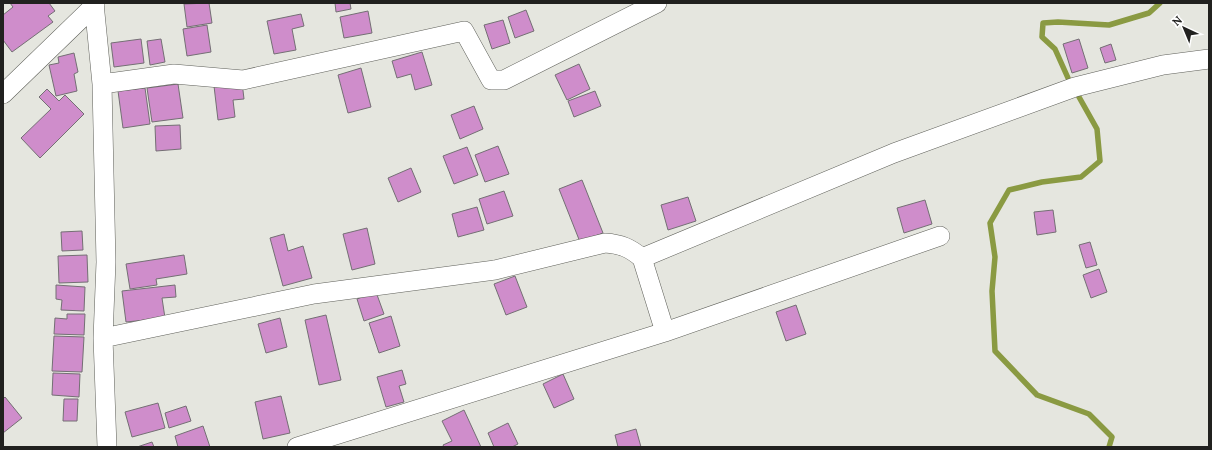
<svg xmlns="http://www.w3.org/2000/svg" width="1212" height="450" viewBox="0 0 1212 450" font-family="Lora,serif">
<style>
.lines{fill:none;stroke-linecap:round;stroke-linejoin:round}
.stream{stroke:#8a9a42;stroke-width:5.5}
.building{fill:#cf8dcb;stroke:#746f74}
.minor-casing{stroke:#5f605a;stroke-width:20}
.minor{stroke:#fff;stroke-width:19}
</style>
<rect width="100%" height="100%" fill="#e5e6df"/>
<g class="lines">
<path class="stream" d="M1068,78L1055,49L1042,37L1043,23L1058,22L1109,25L1149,13L1160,3
M1079,97L1097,129L1100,161L1081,177L1042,182L1009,190L990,223L995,257L992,291L995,351L1037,395L1089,414L1112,437L1109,447"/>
</g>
<path class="building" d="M10,3H49L55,11L48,16L53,22L12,52L3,40V15L13,7Z
M209,3L212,23L187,27L184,4Z
M335,3H350L351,9L336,12Z
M526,10L534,31L515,38L508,17Z
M368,11L372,33L344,38L340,17Z
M301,14L304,26L292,29L296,50L274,54L267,21Z
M503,20L510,43L492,49L484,25Z
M207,25L211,52L187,56L183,29Z
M141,39L144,63L114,67L111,43Z
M161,39L165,62L150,65L147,41Z
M1079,39L1088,68L1072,73L1063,44Z
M1111,44L1116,60L1105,63L1100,48Z
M422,52L432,85L415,90L411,74L397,78L392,61Z
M74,53L78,72L74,74L77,91L56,96L49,65L59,63L58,57Z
M579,64L590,89L567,100L555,75Z
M361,68L371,107L348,113L338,75Z
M242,82L244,99L233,100L235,117L218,120L214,86Z
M178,84L183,118L152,122L147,88Z
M145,88L150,124L123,128L118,91Z
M47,89L59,101L65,95L84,114L40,158L21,138L51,109L39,97Z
M595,91L601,106L574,117L568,101Z
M474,106L483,129L460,139L451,115Z
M180,125L181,149L156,151L155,126Z
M498,146L509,174L485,182L475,155Z
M467,147L478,175L454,184L443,156Z
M411,168L421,192L398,202L388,178Z
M582,180L603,233L580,242L559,189Z
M504,191L513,216L487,224L479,199Z
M688,197L696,221L668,230L661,205Z
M925,200L932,224L904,233L897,208Z
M477,207L484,230L458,237L452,214Z
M1053,210L1056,232L1037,235L1034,212Z
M367,228L375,264L352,270L343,234Z
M82,231L83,250L62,251L61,232Z
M284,234L288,251L303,246L312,278L283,286L270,238Z
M1090,242L1097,265L1086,268L1079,245Z
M87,255L88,282L59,283L58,256Z
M184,255L187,274L156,279L157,285L130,289L126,264Z
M1099,269L1107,292L1091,298L1083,275Z
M515,276L527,307L506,315L494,284Z
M56,285L85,287L84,311L61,310L62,300L56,299Z
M175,285L176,297L162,298L165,318L126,322L122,291Z
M376,292L384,314L364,321L357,299Z
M796,305L806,334L786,341L776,312Z
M67,314H85L84,335L54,334L55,318L67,319Z
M326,315L341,380L319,385L305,320Z
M391,316L400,346L379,353L369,323Z
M280,318L287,347L266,353L258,324Z
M54,336L84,337L82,372L52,371Z
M402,370L406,384L399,386L404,402L386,407L377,377Z
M53,373L80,374L79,397L52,395Z
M563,374L574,399L554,408L543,384Z
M281,396L290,433L263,439L255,402Z
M5,397L22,418L3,433V399Z
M64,399H78L77,421H63Z
M158,403L165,428L132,437L125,412Z
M186,406L191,421L169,428L165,413Z
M464,410L481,447H444L443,445L452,441L442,421Z
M508,423L518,444L512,447H494L488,433Z
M203,426L210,447H178L175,436Z
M636,429L641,447H618L615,435Z
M152,442L154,447H137Z"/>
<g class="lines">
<defs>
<path id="minor" d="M94,3L102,84L106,262L103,338L107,447
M102,84L174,74L243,80L464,31L491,80H504L657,3
M3,94L95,5
M642,258L894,153L1075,87L1163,65L1209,59
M103,338L314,294L495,270L605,243C621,244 630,248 642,258L665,332
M297,447L665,332L940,236"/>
</defs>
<use href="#minor" class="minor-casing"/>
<use href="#minor" class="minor"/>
</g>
<rect width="1212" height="450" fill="none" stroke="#21211f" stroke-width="8"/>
<g transform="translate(1184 28) rotate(316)" stroke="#ffffff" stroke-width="3" paint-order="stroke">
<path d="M0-3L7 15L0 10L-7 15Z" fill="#21211f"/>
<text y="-6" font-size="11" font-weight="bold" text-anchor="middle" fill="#21211f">N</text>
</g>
</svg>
